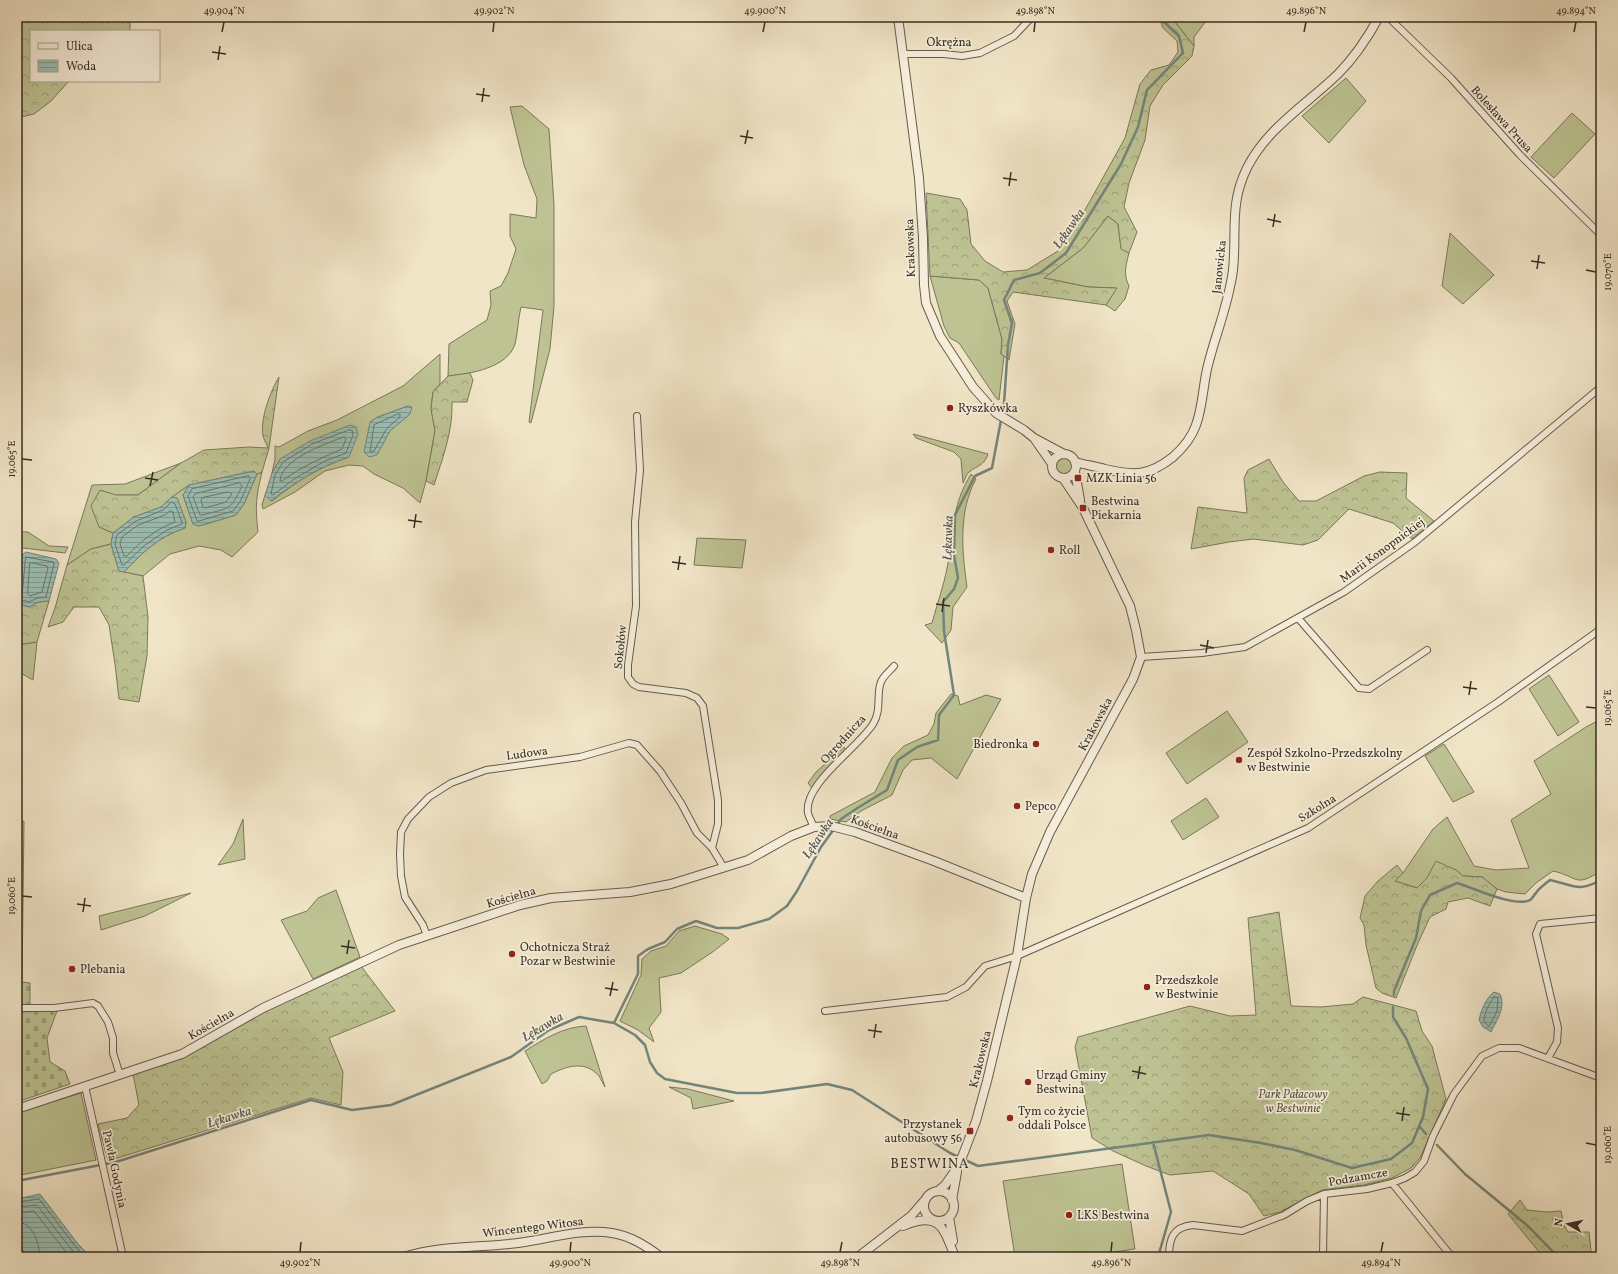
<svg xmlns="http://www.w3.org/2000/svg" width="1618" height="1274" viewBox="0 0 1618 1274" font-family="Vollkorn,serif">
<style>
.grass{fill:#bec393;stroke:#7b785c;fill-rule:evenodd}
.forest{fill:url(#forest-crowns);stroke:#7b785c}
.cemetery{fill:url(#cemetery-stones);stroke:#7b785c}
.water{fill:url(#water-rules);stroke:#73857b}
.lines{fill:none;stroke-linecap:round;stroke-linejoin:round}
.shore{stroke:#6a766c;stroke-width:1}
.stream{stroke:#73857b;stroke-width:2.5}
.minor-casing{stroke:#665c4d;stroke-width:8}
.tertiary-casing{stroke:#665c4d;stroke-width:10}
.minor{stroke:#f6eedb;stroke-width:6}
.tertiary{stroke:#f6eedb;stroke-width:8}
.ticks{fill:none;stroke:#382e24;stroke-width:1.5}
.poi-dot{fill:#8f2418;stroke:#f6eedb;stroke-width:1.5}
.labels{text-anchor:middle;stroke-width:3.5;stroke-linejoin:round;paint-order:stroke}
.street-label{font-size:12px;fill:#382e24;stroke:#f6eedb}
.poi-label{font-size:12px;fill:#382e24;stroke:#f6eedb;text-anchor:start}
.park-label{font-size:12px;font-style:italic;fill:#5a5340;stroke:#f6eedb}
.water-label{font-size:13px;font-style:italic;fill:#515248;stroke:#f6eedb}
.quarter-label{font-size:14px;letter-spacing:1px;fill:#382e24;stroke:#f6eedb}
.neatline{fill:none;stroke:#382e24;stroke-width:1.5}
.ticks-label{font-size:10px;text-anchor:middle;fill:#382e24}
</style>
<defs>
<pattern id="forest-crowns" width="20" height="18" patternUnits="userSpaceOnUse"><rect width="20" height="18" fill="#bec393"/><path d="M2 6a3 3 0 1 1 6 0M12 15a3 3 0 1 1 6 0" fill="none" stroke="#9b9f78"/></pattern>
<pattern id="cemetery-stones" width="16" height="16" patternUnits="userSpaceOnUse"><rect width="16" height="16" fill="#bec393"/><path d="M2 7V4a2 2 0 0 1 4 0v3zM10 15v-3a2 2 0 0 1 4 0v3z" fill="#9b9f78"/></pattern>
<pattern id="water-rules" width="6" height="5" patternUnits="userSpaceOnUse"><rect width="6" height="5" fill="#9bbfb5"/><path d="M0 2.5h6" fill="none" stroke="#7f9c93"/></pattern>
</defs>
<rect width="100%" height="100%" fill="#f1e5c7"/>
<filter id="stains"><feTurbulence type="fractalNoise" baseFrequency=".005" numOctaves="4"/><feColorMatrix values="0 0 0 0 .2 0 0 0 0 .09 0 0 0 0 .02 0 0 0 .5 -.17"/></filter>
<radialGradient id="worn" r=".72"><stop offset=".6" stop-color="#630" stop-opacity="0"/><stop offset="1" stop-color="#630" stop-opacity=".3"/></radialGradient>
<path class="grass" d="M1171,17H1209L1194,37V46Z
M1346,78L1366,101L1329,143L1302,116Z
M522,106L549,129L554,205V306L550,349L531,423L529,422L543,310L521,307C518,319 518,332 515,344C508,368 469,374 448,376L449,344L487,320L491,305L490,291L501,286L508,273L516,249L510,236V214L536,218L537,199L524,165L510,107Z
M1572,113L1595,134L1554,178L1531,157Z
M1108,216L1118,224L1121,248L1129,253C1126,265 1123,274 1129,286L1125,299L1115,311L1106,305L1116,288L1088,287L1044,278L1083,248Z
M1450,233L1494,275L1463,304L1442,286Z
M930,276L979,280L988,288L1002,339L1001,354L1004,356L999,400L996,398L959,343L950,338L944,326Z
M440,354V384L433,392L431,408L435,431L426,481L420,503L403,488L374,474L363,466L349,465L325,471L295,492L263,509L262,505L265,495L272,501C297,481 319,467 349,457L280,459L272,473L275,459V446L279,447L308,431L337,420L403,386ZM408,406L410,414L390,430L370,422L378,417Z
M913,434L988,454C984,466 978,465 969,472C966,474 965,480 963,483L961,459L954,452L916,438Z
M1055 466a9 9 0 1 1 18 0a9 9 0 1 1-18 0Z
M181,463L138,495H116L99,527L113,533L111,544L91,549L67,565L92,485L125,484Z
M262,472C256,497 255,506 258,532L232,557L221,550L199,546L170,554L143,576L124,572C143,552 158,537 185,528L186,522L177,498L172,497L189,485L183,495L193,524L199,526L236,515L244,504L257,474Z
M971,474L976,479C958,512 962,551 967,587L953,607L951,630L942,643L925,625L932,623C938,601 946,579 949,557C954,524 953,504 971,474Z
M17,532H28L49,546L68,547L65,553L23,548L17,551Z
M697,538L746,540L742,568L694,565Z
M37,642L33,680L17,671V645Z
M1549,675L1579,722L1558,736L1529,689Z
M951,694L958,696L960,705L986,695L1001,699L957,779L931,758L912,760L903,770L892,795L861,811L846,822L830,819V816L875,792L892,758L904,746L928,735L934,724L936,713Z
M1227,711L1248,742L1187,784L1166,753Z
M1601,719V871C1574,888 1579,877 1553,871L1536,883L1525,894L1506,892L1497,889L1482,877L1463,876L1456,870L1427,878L1417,888L1395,881L1403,873L1433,829L1447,817L1474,866L1496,870L1529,868L1511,820L1551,794L1534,761L1586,727Z
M1444,744L1474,792L1453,802L1425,756Z
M844,747L846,751L831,764L812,788L808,783L816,772Z
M1206,798L1219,817L1183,840L1171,821Z
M243,819L245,859L218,865L233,844Z
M336,890L360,957L313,979L281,920L307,911L318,898Z
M191,893L145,916L101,930L99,916Z
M695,926L722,934L729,939L714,951L681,973L659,978L661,1012L649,1028L654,1042L638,1030L620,1021L641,975L642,959L651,951L666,946L679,931Z
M586,1026L605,1087C603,1084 601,1079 599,1076C585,1060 567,1066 551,1074L547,1081L542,1084L525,1051C544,1039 563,1027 586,1026Z
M669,1087L688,1089L734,1101L693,1109L691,1098Z
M81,1093L96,1160L21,1175H17H20L17,1161V1113Z
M1122,1164L1135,1249L1079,1257H1015L1003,1181Z"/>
<path class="forest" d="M17,17H121L130,19V31H31V81H69L51,101L34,114L17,118Z
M1159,17H1171L1194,46L1192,56L1163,85L1150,106L1145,140L1129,183L1124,207L1137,232L1129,253L1121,249L1118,224L1108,216L1083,248L1044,278L1088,287L1117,288L1106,305L1013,292L1007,301L1015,324L1009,360L1001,354L1002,339L988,288L979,280L930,276L926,193L960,199L967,210L971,244L985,261L1003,272L1027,270L1058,251L1080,219L1125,138L1140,84L1151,70L1169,65L1178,52L1177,41L1163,28Z
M470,373L473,380L467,402H452C453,431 443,457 434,485L426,481L435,431L431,409L433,392L448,376Z
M279,377L269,448L262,472L257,474L254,471L189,485L172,497L161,507L134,517L113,533L99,527L91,506L100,490L116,495H138L181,463L204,450L249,447L268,448C267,444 264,440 263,436C260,419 270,392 279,377Z
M1269,459L1283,482L1299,501H1316L1364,476L1380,472L1407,473L1406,498L1434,521L1412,539L1393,523L1349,509L1318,540L1303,545L1253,539L1229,542L1191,549L1198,507L1247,513L1244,478L1248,470Z
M111,544L119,571L143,576L148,617L147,656L139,702L119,699L115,664L109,625L99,607H74L63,622L48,627L55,608L67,565L91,549Z
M49,601L37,642L17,645V608L18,604L30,607L38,602Z
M1436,861L1456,870L1463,876L1482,877L1497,889L1490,906L1468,898L1448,902L1446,909L1430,917L1418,943L1396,998L1382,993L1376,988L1366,945L1364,925L1360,918L1365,896L1378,881L1397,865L1403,873L1395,881L1417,888L1427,878Z
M1279,912L1291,1006L1321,1007L1353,1004L1363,997L1416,1011L1422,1031L1432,1046L1446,1099L1420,1158L1411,1168L1392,1178L1364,1185L1322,1190L1280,1212L1264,1216L1249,1194L1213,1171L1170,1175L1146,1166L1113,1151L1092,1138L1075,1047L1078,1037L1190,1006L1230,1016L1256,1015L1248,918Z
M361,966L395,1011L329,1038L343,1072L341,1105L311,1098L108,1161L98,1124L127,1118L139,1105L133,1074L184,1058L265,1011Z
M1520,1200L1527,1210L1547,1212L1561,1211L1564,1225L1568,1232H1589L1591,1251L1595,1257H1543L1508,1214Z"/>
<path class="cemetery" d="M24,821L22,982L30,983V1005H17V823Z
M57,1011L47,1038L50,1062L65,1071L70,1084L17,1102V1012Z"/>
<path class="water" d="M408,406L412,407L410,414L390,431L377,455L369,457L364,452L370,422L378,417Z
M350,425L356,427L358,434L349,457C319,467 297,481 271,501L265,495L272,473L280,459L310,441Z
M254,471L257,474L244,504L236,515L199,526L193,524L183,495L189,485Z
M172,497L177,498L186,522L185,528C158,537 143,552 124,572L119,571L111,544L113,533L134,517L161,507Z
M26,552L56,559L59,563L49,601L38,602L30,607L18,604L22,555Z
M1494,992L1500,994C1506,1007 1497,1020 1491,1032L1483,1027L1479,1020C1481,1010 1486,998 1494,992Z
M40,1194L78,1244L91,1257H25L17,1231V1199Z"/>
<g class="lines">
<path class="shore" d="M398,414H400V417L387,428L374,451L370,452L374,425Z
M349,430H352L353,435L346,453L325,461L294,479L273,495L271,494L275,475L283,462L312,444Z
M344,437L346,439L342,449C321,458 301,467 282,481H280C281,459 327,443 344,437Z
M249,476L250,479L240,502L233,511L199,521H197L188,496L192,489Z
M240,483L242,486C230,512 228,508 202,515H200L193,497L195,494Z
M229,492L232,494L226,502L205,508L203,507L201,500L202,498Z
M172,502L175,504L182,522V524L167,530L145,545L124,565H122L115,544L117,535L136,521L163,510Z
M170,511L173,512L175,522C156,529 141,541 127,556H124L120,544L122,537L138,525L165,515Z
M26,557L53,562L54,564L46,597L37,598L29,602L22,600Z
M30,563H33L47,566L48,568L42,592L30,596L28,594Z
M1494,997H1496L1498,998L1497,1011L1490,1025L1488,1026L1484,1021C1484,1013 1489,1004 1494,997Z
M17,1202L39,1199L75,1246L86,1257
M17,1207L37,1205L71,1249L78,1257
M17,1213L34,1211L70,1257
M17,1222C33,1222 39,1243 40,1257"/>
<path class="stream" d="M837,825L841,819L859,807L887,790L898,760L917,747L938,740L939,715L954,695L944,631L943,602L954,589L958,578L954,555L955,515L975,476L992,468L1004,404L1008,345L1012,323L1004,300L1014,280L1040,273L1066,253L1121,164L1138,127L1147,90L1183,53L1179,36L1163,21L1164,17
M1394,995V991L1416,938L1421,911L1430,895L1457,883C1474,888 1515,908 1530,900C1533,898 1533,896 1536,893C1539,888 1545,884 1550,880C1574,885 1577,893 1601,880
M614,1023L635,1035L645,1045L650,1062L657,1073L665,1079L737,1093H761L827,1084L852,1090L950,1153L978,1166L1209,1135L1261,1143L1295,1150L1352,1168L1391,1159L1412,1143L1423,1117L1428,1089L1406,1038L1393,1017V1007
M1419,1126L1426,1134
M1153,1142L1171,1212L1158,1257
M1437,1145L1465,1174L1528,1226L1558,1257
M17,1181L116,1162L311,1100L352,1110L391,1105L511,1057L549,1030L579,1017L614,1023L638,974V956L648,949L665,942L677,929L696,921L717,928H738L769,919L787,906L797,891L821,847L834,829"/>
<defs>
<path id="minor" d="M1388,17L1451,78L1520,155L1601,235
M903,54H944L962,56L980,53L1014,36L1032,17
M637,416L640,470L635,522L636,606L628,665V677L633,684L639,687L686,693L697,698L703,706L718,800V824L712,848
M1298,618L1359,688L1369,689L1427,650
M1141,657L1202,653L1245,647L1344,592L1415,542L1601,387
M814,827C812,823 809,817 808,813C803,784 859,747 873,724C882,710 876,693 881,682C883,676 890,671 894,666
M427,936L423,925L405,897L401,876L400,854L401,832L408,819L429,797L451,783L486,770L580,757L629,743L637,745L660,771L681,803L697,833L712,848L724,868
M17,1008H54L93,1003L98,1006L108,1022L113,1038V1053L120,1075
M825,1011L947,997L966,987L985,966L1017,956L1308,828L1498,702L1601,629
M1548,1058L1557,1042L1558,1028L1536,934L1540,924L1601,918
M85,1086L123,1257
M1392,1183L1452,1257
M1169,1257C1169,1238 1173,1227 1193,1225L1242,1231L1284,1215L1307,1201L1324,1194L1367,1189L1392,1183L1405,1178L1415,1172L1424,1161L1433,1136L1454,1094L1482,1056L1499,1048H1519L1601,1078
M1323,1257L1324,1194"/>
<path id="tertiary" d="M898,17L919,178L923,238L924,285L926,303L940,336L973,387L996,413L1024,430L1034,438L1052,464
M1034,438L1064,454
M1052 466a12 12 0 1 1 24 0a12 12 0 1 1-24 0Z
M1075,462C1085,465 1095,466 1105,469C1134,476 1149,476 1173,457C1183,448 1192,437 1196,425C1203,406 1203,384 1208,365C1216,333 1229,303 1233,270C1237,233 1229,204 1247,168C1267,128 1307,104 1338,74C1355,57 1368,37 1379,17
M1075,472L1080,500
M17,1109L182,1054L263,1008L399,945L520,905L551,898L630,892L671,884L748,860L791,836L814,827L831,826L855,832L934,861L1026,898
M938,1191L945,1185L959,1165L976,1121L987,1081L1017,956L1026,898L1032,874L1050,832L1133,679L1141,657L1136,630L1130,606L1083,508L1063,478
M924 1206a15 15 0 1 1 30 0a15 15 0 1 1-30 0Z
M952,1200L957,1172
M949,1217L953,1241
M903,1226C939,1211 943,1226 955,1257
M404,1257C441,1245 480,1248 518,1243C549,1239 581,1228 612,1233C631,1236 646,1246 661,1257
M858,1257L911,1216L924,1201"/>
</defs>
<use href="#minor" class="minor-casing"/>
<use href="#tertiary" class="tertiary-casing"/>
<use href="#minor" class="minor"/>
<use href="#tertiary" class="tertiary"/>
</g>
<path class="ticks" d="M222,32L224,22M493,32L494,22M763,32L765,22M1034,32L1035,22M1304,32L1306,22M1574,32L1576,22M212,52L226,54M218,60L220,46M476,94L490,96M482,102L484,88M740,136L753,138M745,144L748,130M1003,178L1017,180M1009,186L1011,172M1267,219L1281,222M1273,227L1275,214M1531,261L1545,263M1537,269L1539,255M1586,270L1596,272M22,459L32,460M145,478L158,480M150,486L153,472M408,520L422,522M414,528L416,514M672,562L686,564M678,570L680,556M936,604L950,606M942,612L944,598M1200,645L1214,648M1206,653L1208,640M1463,687L1477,689M1469,695L1471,681M1586,707L1596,708M22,896L32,897M77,904L91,906M83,912L85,898M341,946L355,948M347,954L349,940M605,988L618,990M610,996L613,982M868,1030L882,1032M874,1038L876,1024M1132,1071L1146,1074M1138,1079L1140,1066M1396,1113L1410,1115M1402,1121L1404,1107M1586,1143L1596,1145M300,1252L301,1242M570,1252L571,1242M840,1252L842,1242M1111,1252L1112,1242M1381,1252L1383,1242"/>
<g class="poi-dot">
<circle cx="950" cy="408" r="4"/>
<rect x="1074" y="474" width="8" height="8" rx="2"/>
<rect x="1079" y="504" width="8" height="8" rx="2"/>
<circle cx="1051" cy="550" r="4"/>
<circle cx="1036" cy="744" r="4"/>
<circle cx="1239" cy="760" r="4"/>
<circle cx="1017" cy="806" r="4"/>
<circle cx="512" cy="954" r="4"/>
<circle cx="72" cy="969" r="4"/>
<circle cx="1147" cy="987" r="4"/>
<circle cx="1028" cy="1082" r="4"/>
<circle cx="1010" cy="1118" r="4"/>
<rect x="966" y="1127" width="8" height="8" rx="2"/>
<circle cx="1069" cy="1215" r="4"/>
</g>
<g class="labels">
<g class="street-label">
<text x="949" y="46">Okrężna</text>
<text transform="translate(1502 119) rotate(48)" y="4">Bolesława Prusa</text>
<text transform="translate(910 248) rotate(-92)" y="4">Krakowska</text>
<text transform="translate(1219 267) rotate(-84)" y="4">Janowicka</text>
<text transform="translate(1382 550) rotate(-36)" y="4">Marii Konopnickiej</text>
<text transform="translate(620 647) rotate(-84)" y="4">Sokołów</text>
<text transform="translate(1095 724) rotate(-62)" y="4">Krakowska</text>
<text transform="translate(843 739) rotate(-48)" y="4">Ogrodnicza</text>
<text transform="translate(527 753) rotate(-8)" y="4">Ludowa</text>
<text transform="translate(1317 808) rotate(-32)" y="4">Szkolna</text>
<text transform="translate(875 827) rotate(20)" y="4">Kościelna</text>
<text transform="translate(511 897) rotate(-16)" y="4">Kościelna</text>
<text transform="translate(211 1024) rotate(-30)" y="4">Kościelna</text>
<text transform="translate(980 1059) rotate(-76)" y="4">Krakowska</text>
<text transform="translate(115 1169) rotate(78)" y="4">Pawła Godynia</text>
<text transform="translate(1358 1177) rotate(-10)" y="4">Podzamcze</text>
<text transform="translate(533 1227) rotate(-7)" y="4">Wincentego Witosa</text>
</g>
<g class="poi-label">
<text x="958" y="412">Ryszkówka</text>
<text x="1086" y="482">MZK Linia 56</text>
<text x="1091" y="505">Bestwina<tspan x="1091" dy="14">Piekarnia</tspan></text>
<text x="1059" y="554">Roll</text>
<text x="1028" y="748" text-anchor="end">Biedronka</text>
<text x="1247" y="757">Zespół Szkolno-Przedszkolny<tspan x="1247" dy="14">w Bestwinie</tspan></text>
<text x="1025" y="810">Pepco</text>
<text x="520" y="951">Ochotnicza Straż<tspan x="520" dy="14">Pozar w Bestwinie</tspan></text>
<text x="80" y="973">Plebania</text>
<text x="1155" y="984">Przedszkole<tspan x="1155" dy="14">w Bestwinie</tspan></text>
<text x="1036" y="1079">Urząd Gminy<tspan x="1036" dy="14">Bestwina</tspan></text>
<text x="1018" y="1115">Tym co życie<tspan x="1018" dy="14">oddali Polsce</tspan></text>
<text x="962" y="1128" text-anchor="end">Przystanek<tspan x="962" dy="14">autobusowy 56</tspan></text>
<text x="1077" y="1219">LKS Bestwina</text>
</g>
<g class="park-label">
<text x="1293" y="1098">Park Pałacowy<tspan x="1293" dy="14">w Bestwinie</tspan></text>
</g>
<g class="water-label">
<text transform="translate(1068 228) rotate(-55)" y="5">Łękawka</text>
<text transform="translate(947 538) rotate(-88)" y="5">Łękawka</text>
<text transform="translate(817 838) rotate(-56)" y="5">Łękawka</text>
<text transform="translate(542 1026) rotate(-30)" y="5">Łękawka</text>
<text transform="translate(229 1116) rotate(-17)" y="5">Łękawka</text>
</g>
<g class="quarter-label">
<text x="930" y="1168">BESTWINA</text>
</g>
</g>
<rect width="1618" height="1274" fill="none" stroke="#f1e5c7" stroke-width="44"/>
<rect x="30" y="30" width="130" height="52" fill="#f6eedb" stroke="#aaa192"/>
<rect x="38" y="43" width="20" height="6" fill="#f6eedb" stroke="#aaa192"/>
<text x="66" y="50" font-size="12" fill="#382e24">Ulica</text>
<rect x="38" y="60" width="20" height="12" fill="url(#water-rules)" stroke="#aaa192"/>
<text x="66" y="70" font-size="12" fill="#382e24">Woda</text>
<g transform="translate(1568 1224) rotate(279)" stroke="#f6eedb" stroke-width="3" paint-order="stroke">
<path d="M0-3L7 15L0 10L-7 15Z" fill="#382e24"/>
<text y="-6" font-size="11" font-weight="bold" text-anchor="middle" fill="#382e24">N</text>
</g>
<rect x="22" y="22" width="1574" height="1230" class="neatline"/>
<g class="ticks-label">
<text x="224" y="14">49.904°N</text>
<text x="494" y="14">49.902°N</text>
<text x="765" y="14">49.900°N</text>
<text x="1035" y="14">49.898°N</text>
<text x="1306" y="14">49.896°N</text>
<text x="1576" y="14">49.894°N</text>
<text transform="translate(1607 272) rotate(-90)" y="4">19.070°E</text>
<text transform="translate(11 459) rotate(-90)" y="4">19.065°E</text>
<text transform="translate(1607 708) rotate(-90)" y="4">19.065°E</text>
<text transform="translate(11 896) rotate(-90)" y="4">19.060°E</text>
<text transform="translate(1607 1145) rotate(-90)" y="4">19.060°E</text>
<text x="300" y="1266">49.902°N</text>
<text x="570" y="1266">49.900°N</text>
<text x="840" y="1266">49.898°N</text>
<text x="1111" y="1266">49.896°N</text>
<text x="1381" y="1266">49.894°N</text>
</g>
<rect width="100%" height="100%" filter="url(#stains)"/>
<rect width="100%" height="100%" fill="url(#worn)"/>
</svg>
